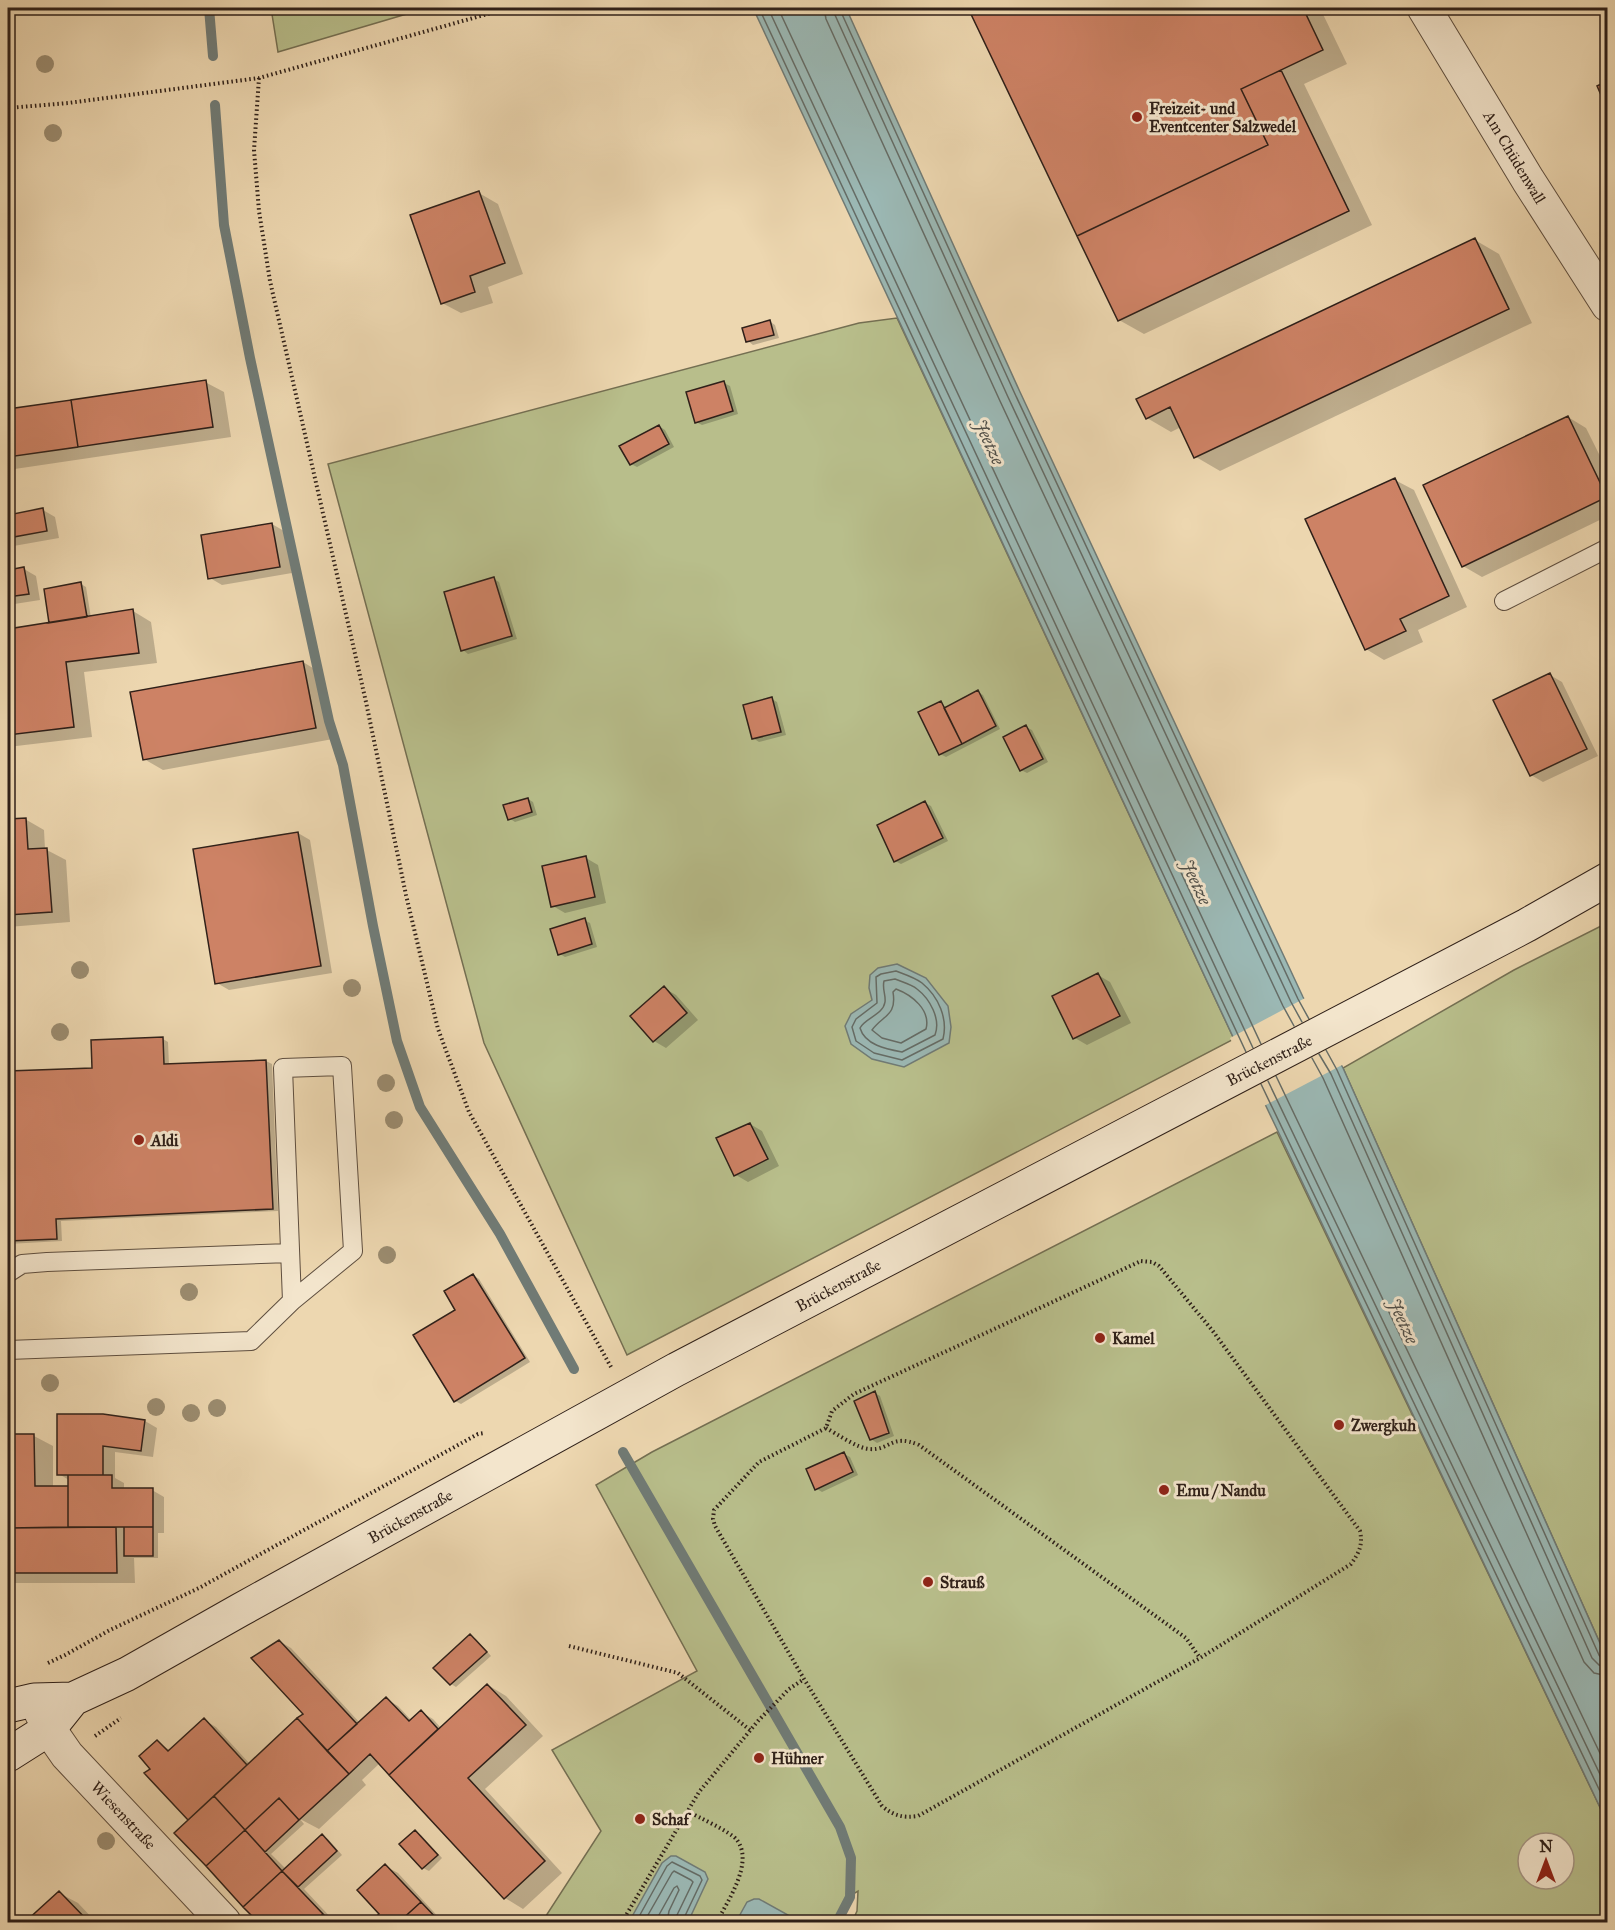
<svg xmlns="http://www.w3.org/2000/svg" width="1615" height="1930" viewBox="0 0 1615 1930" font-family="'IM FELL Great Primer',serif">
<style>
.green{fill:#b8be8b;stroke:#746f52;stroke-width:1.5;fill-rule:evenodd}
.water{fill:#9bb8b4;stroke:#707b76;stroke-width:1.5}
.pier{fill:#edd7b0}
.shadow{fill:#0003}
.lines{fill:none;stroke-linecap:round;stroke-linejoin:round}
.shore{stroke:#656c66;stroke-width:1.5}
.stream{stroke:#707b76;stroke-width:10}
.building{fill:#cd8265;stroke:#2f2019;stroke-width:1.5}
.lane-casing{stroke:#5e4e3f;stroke-width:20}
.street-casing{stroke:#5e4e3f;stroke-width:35}
.secondary-casing{stroke:#2f2019;stroke-width:35}
.path{stroke:#2f2019;stroke-width:4;stroke-dasharray:1.5 3;stroke-linecap:butt}
.lane{stroke:#f3e5cc;stroke-width:18}
.street{stroke:#f3e5cc;stroke-width:33}
.secondary{stroke:#f3e5cc;stroke-width:33}
.tree{fill:#9b8c70}
.poi-dot{fill:#8f2418;stroke:#f3e5cc;stroke-width:2}
.labels{text-anchor:middle;stroke-width:6;stroke-linejoin:round;paint-order:stroke}
.poi-label{font-size:16px;font-weight:bold;fill:#2f2019;stroke:#f3e5cc;text-anchor:start}
.street-label{font-size:16px;fill:#2f2019;stroke:#f3e5cc}
.water-label{font-size:18px;font-style:italic;fill:#4f4e48;stroke:#f3e5cc}
</style>
<rect width="100%" height="100%" fill="#edd7b0"/>
<filter id="stains"><feTurbulence type="fractalNoise" baseFrequency=".00333" numOctaves="4"/><feColorMatrix values="0 0 0 0 .2 0 0 0 0 .09 0 0 0 0 .02 0 0 0 .5 -.17"/></filter>
<radialGradient id="worn" r=".72"><stop offset=".6" stop-color="#630" stop-opacity="0"/><stop offset="1" stop-color="#630" stop-opacity=".3"/></radialGradient>
<path class="green" d="M271,8H427L278,52Z
M897,318L1234,1039L627,1355L484,1043L328,464L859,323Z
M1607,923V1659L1343,1068L1514,970Z
M1277,1132L1607,1822V1922H852L857,1911L858,1891L848,1897L835,1922H542L601,1831L552,1750L697,1671L596,1485L652,1452ZM1528,1843H1564V1879H1528Z"/>
<path class="water" d="M753,8H846L1020,392L1303,997L1343,1068L1607,1659V1822L1234,1039Z
M897,964L926,978L948,1006L951,1027L949,1043L904,1067L872,1059L851,1044L845,1026L851,1014L872,1000L869,988L870,975L878,968Z
M671,1856H676L705,1872L708,1879L688,1922H629L662,1863Z
M754,1899H759L788,1915L791,1922H736L747,1902Z"/>
<path class="pier" d="M1307,997L1344,1064L1262,1107L1230,1038Z"/>
<path class="shadow" d="M969,8H1320L1347,64L1304,84L1372,225L1144,334L1119,320Z
M479,193L498,204L523,274L488,287L493,303L461,313L442,303Z
M1475,240L1499,254L1532,323L1220,471L1196,457L1181,427L1171,432L1147,418Z
M769,321L775,325L779,338L753,345L748,341Z
M205,382L224,392L231,437L8,470V411Z
M724,383L730,386L738,414L702,425L696,422Z
M1568,417L1586,428L1608,472V516L1482,577L1463,566Z
M659,426L665,430L674,447L637,467L631,464Z
M1395,480L1414,490L1467,607L1418,630L1423,642L1384,660L1366,649Z
M43,510L55,517L59,538L8,547V516Z
M272,524L284,531L292,573L222,585L210,578Z
M24,569L36,576L40,600L8,605V571Z
M494,579L499,582L517,639L468,654L463,650Z
M81,584L86,587L91,618L133,611L151,622L157,663L84,672L92,737L8,747V631L54,624Z
M303,662L321,673L333,739L163,770L144,759Z
M1550,675L1562,682L1598,756L1543,782L1531,775Z
M978,692L983,695L1000,729L946,757L940,754V703L947,708Z
M772,699L777,702L786,735L759,742L753,738Z
M1026,727L1032,730L1048,762L1027,773L1021,770Z
M528,799L533,802L537,815L515,822L509,818Z
M925,803L931,806L948,841L901,864L895,861Z
M25,819L44,830L45,849L66,860L70,922L8,927V820Z
M298,833L310,840L332,973L229,990L217,983Z
M586,858L598,865L606,903L565,913L553,906Z
M584,920L590,923L597,947L565,957L560,954Z
M1098,975L1110,982L1131,1023L1087,1045L1075,1038L1054,997Z
M664,988L676,995L698,1020L666,1048L654,1041Z
M163,1039L168,1042L169,1065L266,1061L272,1064L278,1211L61,1221L62,1241L8,1244V1073L94,1069Z
M750,1124L762,1131L779,1166L748,1182L736,1175Z
M473,1275L479,1279L530,1362L461,1404L455,1401L457,1310Z
M875,1393L880,1396L894,1436L877,1443L871,1439Z
M103,1416L145,1421L157,1428L153,1457L115,1452V1478L124,1483V1490H152L164,1497V1533H158V1558H134L135,1583H8V1436H34L53,1446V1488H69V1480L59,1474Z
M844,1454L850,1457L858,1475L822,1492L817,1489Z
M470,1636L476,1639L491,1656L456,1687L451,1684L435,1668Z
M279,1641L291,1648L360,1723L386,1699L398,1706L412,1721L421,1712L433,1719L441,1728L488,1685L506,1696L543,1736L485,1789L562,1873L523,1909L505,1898L380,1763L362,1780L366,1785L319,1829L300,1819L304,1824L271,1854L286,1869L322,1836L328,1839L342,1855L304,1889L335,1922H260L176,1833L190,1820L147,1773L152,1769L157,1742L171,1751L204,1720L216,1727L250,1764L305,1714Z
M415,1832L421,1835L442,1858L429,1871L423,1868L401,1844Z
M385,1866L398,1873L443,1922H372L381,1914Z
M59,1893L78,1903L96,1922H28Z"/>
<g class="lines">
<path class="shore" d="M759,8L1246,1052
M768,8L1253,1048
M778,8L1261,1044
M824,8L826,19L1000,401L1283,1006L1294,1026
M833,8L835,15L1008,397L1291,1002L1302,1022
M841,8V12L1015,394L1298,999L1309,1019
M896,971C904,974 916,978 922,983C939,997 948,1019 943,1039L902,1060L874,1053L856,1041L852,1027L856,1019L877,1003L876,977L881,974Z
M895,979C902,982 911,984 917,989C930,999 941,1019 935,1035L902,1052C886,1049 865,1045 860,1028C865,1018 883,1015 885,1002C886,995 882,989 884,981Z
M896,989C912,995 931,1010 926,1029L901,1043L882,1038L872,1030C883,1015 897,1016 893,992Z
M1326,1050L1337,1070L1599,1655L1602,1659L1608,1660
M1319,1054L1331,1074L1592,1658L1599,1665L1608,1667
M1312,1058L1323,1078L1584,1662L1594,1673L1608,1676
M1276,1076L1608,1770
M1268,1081L1608,1791
M1261,1084L1608,1808
M636,1922L667,1866L672,1862L700,1876L702,1880L684,1918V1922
M644,1922L672,1873L674,1871L691,1880L693,1882L677,1915L676,1922
M655,1922L674,1888L677,1886L679,1890L669,1911L667,1922"/>
<path class="stream" d="M209,8L213,56
M215,105L224,225L250,358L329,721L343,765L373,926L397,1041L420,1107L500,1234L574,1369
M623,1452L840,1827L851,1858L850,1897L837,1922"/>
</g>
<path class="building" d="M968,8H1303L1323,50L1241,89L1268,145L1077,236Z
M1281,70L1349,211L1118,321L1077,236L1268,145L1241,89Z
M1608,81V111L1597,86Z
M479,191L505,263L470,276L475,292L441,304L410,215Z
M1475,238L1509,309L1194,458L1170,407L1146,419L1136,399Z
M770,320L774,335L746,342L742,328Z
M206,380L213,427L78,447L71,400Z
M724,381L733,411L695,423L686,392Z
M71,400L78,447L8,457V409Z
M1568,416L1607,497L1462,567L1423,485Z
M659,425L669,444L630,465L619,446Z
M1395,478L1449,596L1400,619L1406,631L1365,650L1305,519Z
M43,508L47,531L8,538V515Z
M272,523L280,567L208,579L201,535Z
M24,567L29,594L8,597V570Z
M494,577L512,636L461,651L444,592Z
M81,582L87,617L49,623L44,589Z
M133,609L139,653L66,662L74,727L8,735V629Z
M303,661L316,728L143,760L130,692Z
M1550,673L1587,749L1530,776L1493,700Z
M978,690L996,726L962,744L944,708Z
M772,697L781,732L752,739L743,705Z
M941,701L962,744L939,755L918,712Z
M1026,725L1043,759L1020,771L1003,737Z
M528,798L532,812L508,820L503,805Z
M925,801L943,838L894,862L877,825Z
M26,818L28,849L47,848L52,912L8,915V819Z
M298,832L321,966L215,984L193,849Z
M586,856L595,897L551,907L542,866Z
M585,918L592,944L558,955L550,929Z
M1098,973L1120,1016L1073,1039L1052,996Z
M664,986L687,1013L653,1042L630,1016Z
M163,1037L164,1064L266,1060L273,1209L56,1219L57,1239L8,1241V1071L92,1068L91,1040Z
M750,1123L768,1159L734,1176L716,1138Z
M473,1274L525,1358L454,1402L413,1335L455,1310L444,1291Z
M875,1391L889,1433L870,1440L854,1401Z
M57,1414H103L145,1420L141,1451L103,1446V1475H57Z
M8,1434H34L35,1486H68V1527L8,1528Z
M844,1452L853,1472L815,1490L806,1469Z
M68,1475H112V1488H153V1527H68Z
M116,1527L117,1573H8V1528Z
M124,1527H153V1556H124Z
M470,1634L487,1652L450,1685L433,1668Z
M279,1640L357,1724L327,1751L297,1718L303,1714L251,1658Z
M487,1684L526,1725L468,1778L545,1861L504,1899L389,1775Z
M386,1697L409,1721L421,1710L438,1729L389,1775L370,1754L349,1774L327,1751Z
M204,1718L247,1765L188,1820L144,1773L150,1769L139,1756L157,1740L168,1751Z
M297,1718L349,1774L299,1820L279,1798L245,1830L214,1796Z
M214,1796L245,1830L206,1866L174,1833Z
M279,1798L299,1820L265,1852L245,1830Z
M245,1830L282,1871L243,1907L206,1866Z
M415,1830L438,1855L422,1869L399,1844Z
M322,1834L337,1851L298,1887L282,1871Z
M385,1864L421,1902L399,1922H370L379,1914L357,1890Z
M282,1871L323,1914L314,1922H258L243,1907Z
M59,1891L89,1922H25Z
M421,1902L440,1922H399Z
M323,1914L331,1922H314Z"/>
<g class="lines">
<defs>
<path id="lane" d="M1504,601L1608,548
M8,1273L22,1264L47,1262L290,1253
M8,1350L251,1341L292,1301L353,1251L342,1066L283,1068L292,1301"/>
<path id="street" d="M1424,8L1528,180L1608,305
M37,1704L49,1729L67,1755L224,1922"/>
<path id="secondary" d="M8,1706L34,1700L73,1699L127,1674L240,1610L677,1369L1527,925L1608,879
M8,1755L49,1729L73,1699"/>
</defs>
<use href="#lane" class="lane-casing"/>
<use href="#street" class="street-casing"/>
<use href="#secondary" class="secondary-casing"/>
<path class="path" d="M259,78L254,150L259,211L270,281L366,702L406,895L438,1029L469,1112L611,1367
M8,108L68,103L259,78L509,8
M1141,1261L1152,1262L1159,1266L1212,1330L1360,1531C1363,1545 1359,1553 1351,1564L1200,1658L918,1816C903,1818 894,1816 882,1806L804,1679L715,1526L713,1519L714,1510L759,1462L826,1428L832,1411L854,1394Z
M826,1428C837,1434 857,1448 869,1449C890,1451 891,1433 919,1445L1186,1638L1200,1658
M569,1646L678,1673L750,1730
M48,1663L65,1655L110,1630L199,1588L478,1434L484,1433
M95,1736L121,1718
M687,1811C698,1817 731,1832 737,1840C754,1863 728,1900 717,1922
M622,1922L699,1792L758,1721L789,1689L804,1679"/>
<use href="#lane" class="lane"/>
<use href="#street" class="street"/>
<use href="#secondary" class="secondary"/>
</g>
<g class="tree">
<circle cx="45" cy="64" r="9"/>
<circle cx="53" cy="133" r="9"/>
<circle cx="80" cy="970" r="9"/>
<circle cx="352" cy="988" r="9"/>
<circle cx="60" cy="1032" r="9"/>
<circle cx="386" cy="1083" r="9"/>
<circle cx="394" cy="1120" r="9"/>
<circle cx="387" cy="1255" r="9"/>
<circle cx="189" cy="1292" r="9"/>
<circle cx="50" cy="1383" r="9"/>
<circle cx="156" cy="1407" r="9"/>
<circle cx="217" cy="1408" r="9"/>
<circle cx="191" cy="1413" r="9"/>
<circle cx="106" cy="1841" r="9"/>
</g>
<g class="poi-dot">
<circle cx="1137" cy="117" r="6"/>
<circle cx="139" cy="1140" r="6"/>
<circle cx="1100" cy="1338" r="6"/>
<circle cx="1339" cy="1425" r="6"/>
<circle cx="1164" cy="1490" r="6"/>
<circle cx="928" cy="1582" r="6"/>
<circle cx="759" cy="1758" r="6"/>
<circle cx="640" cy="1819" r="6"/>
</g>
<g class="labels">
<g class="poi-label">
<text x="1149" y="114">Freizeit- und<tspan x="1149" dy="18">Eventcenter Salzwedel</tspan></text>
<text x="151" y="1146">Aldi</text>
<text x="1112" y="1344">Kamel</text>
<text x="1351" y="1431">Zwergkuh</text>
<text x="1176" y="1496">Emu / Nandu</text>
<text x="940" y="1588">Strauß</text>
<text x="771" y="1764">Hühner</text>
<text x="652" y="1825">Schaf</text>
</g>
<g class="street-label">
<text transform="translate(1515 157) rotate(59)" y="6">Am Chüdenwall</text>
<text transform="translate(1269 1060) rotate(-27)" y="6">Brückenstraße</text>
<text transform="translate(838 1285) rotate(-28)" y="6">Brückenstraße</text>
<text transform="translate(410 1516) rotate(-29)" y="6">Brückenstraße</text>
<text transform="translate(124 1815) rotate(47)" y="6">Wiesenstraße</text>
</g>
<g class="water-label">
<text transform="translate(989 442) rotate(65)" y="6">Jeetze</text>
<text transform="translate(1196 882) rotate(65)" y="6">Jeetze</text>
<text transform="translate(1403 1321) rotate(65)" y="6">Jeetze</text>
</g>
</g>
<rect width="1615" height="1930" fill="none" stroke="#edd7b0" stroke-width="30"/>
<rect x="9" y="9" width="1597" height="1912" fill="none" stroke="#2f2019" stroke-width="3"/>
<rect x="15" y="15" width="1585" height="1900" fill="none" stroke="#2f2019" stroke-width="1.5"/>
<g transform="translate(1546 1861)"><circle r="28" fill="#f3e5cc" stroke="#a59684" stroke-width="1.5"/>
<path d="M0-4.5L10 22L0 15L-10 22Z" fill="#8f2418"/>
<text y="-9" font-size="16" font-weight="bold" text-anchor="middle" fill="#2f2019">N</text>
</g>
<rect width="100%" height="100%" filter="url(#stains)"/>
<rect width="100%" height="100%" fill="url(#worn)"/>
</svg>
